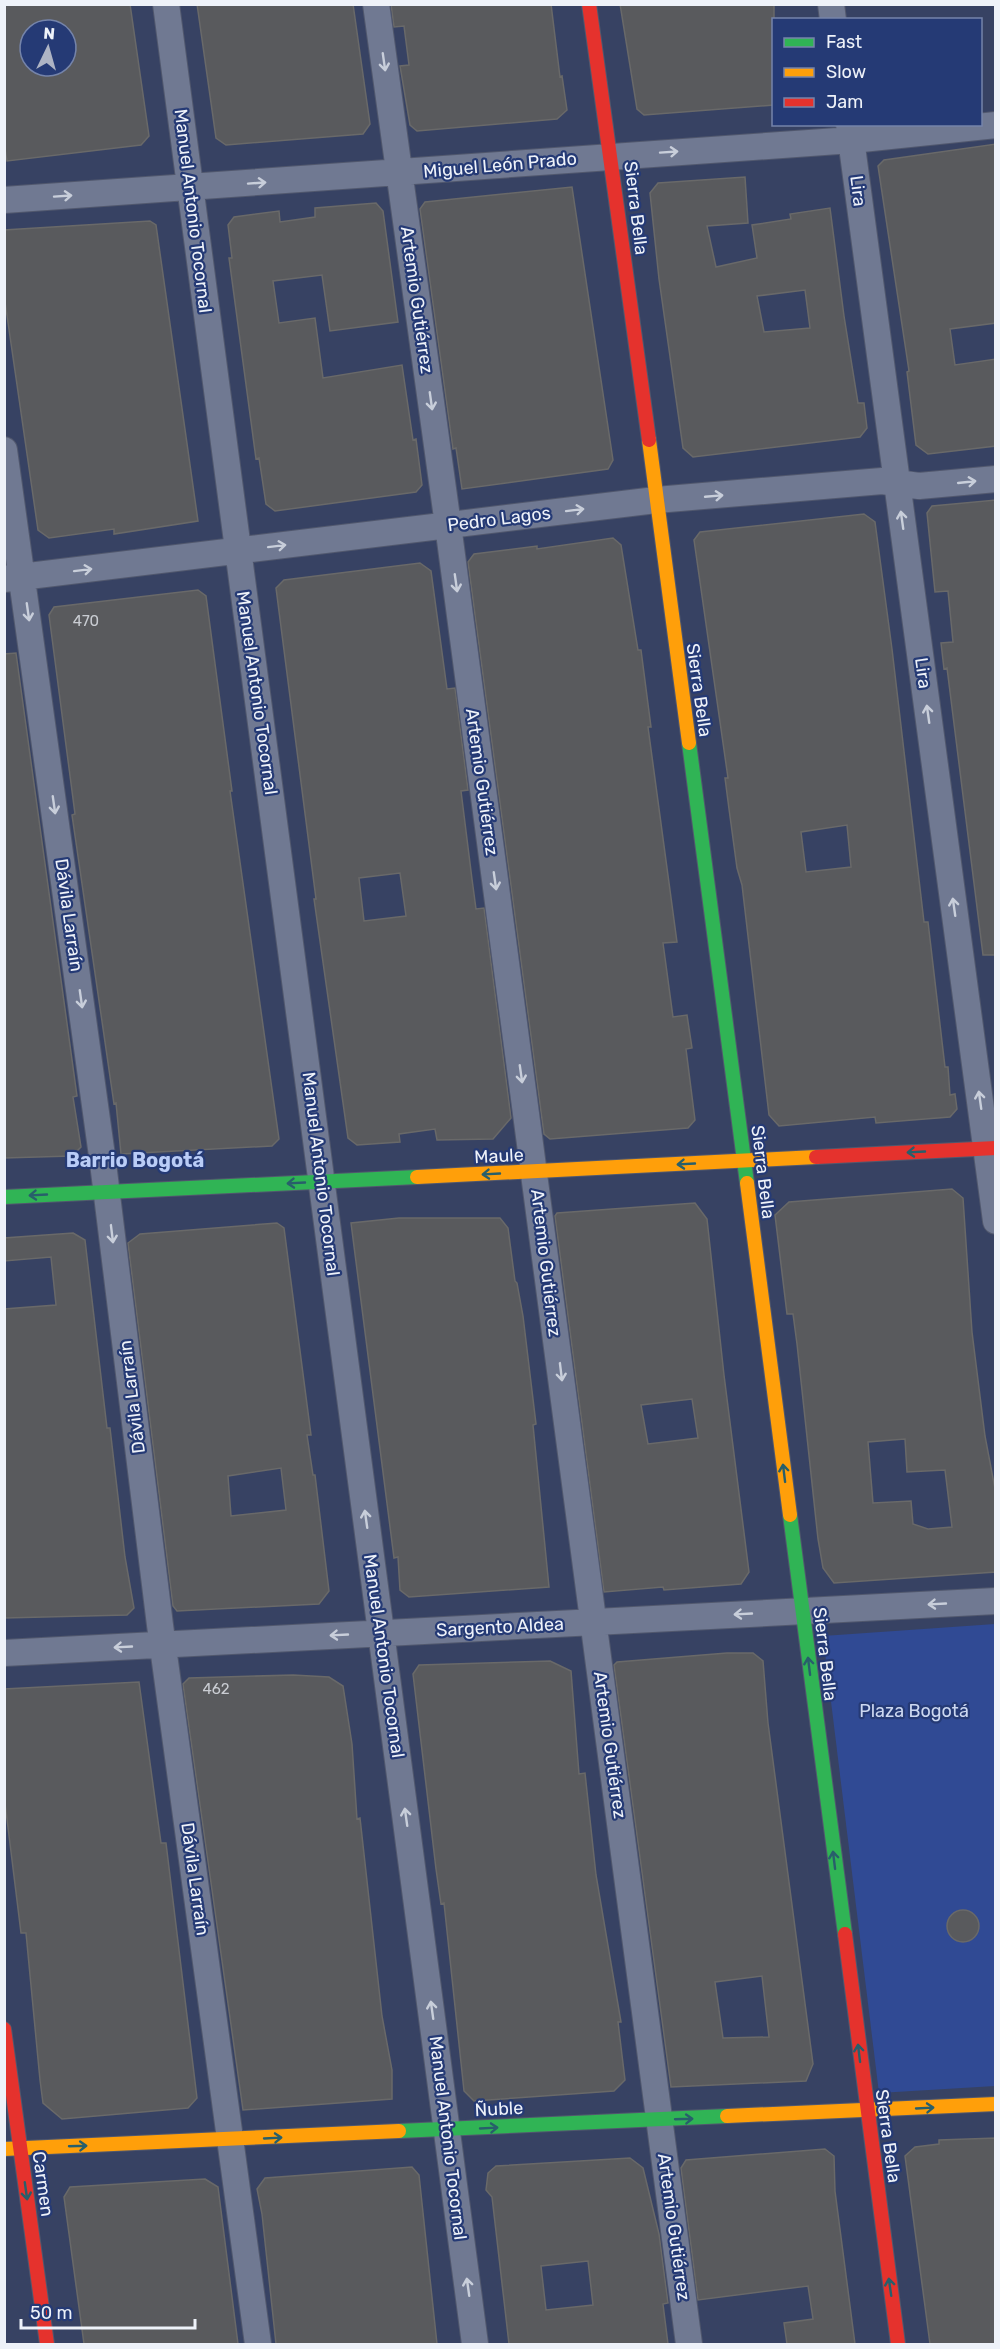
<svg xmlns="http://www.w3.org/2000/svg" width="1000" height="2349" viewBox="0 0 1000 2349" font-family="Rubik,sans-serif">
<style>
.green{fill:#304a94}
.building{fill:#595a5d;stroke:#696969;stroke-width:1.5;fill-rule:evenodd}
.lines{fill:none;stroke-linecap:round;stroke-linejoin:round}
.street-casing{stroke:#51586e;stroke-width:28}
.fast-casing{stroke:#51586e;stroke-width:16}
.slow-casing{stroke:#51586e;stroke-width:16}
.jam-casing{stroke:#51586e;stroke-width:16}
.street{stroke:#707992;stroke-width:26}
.fast{stroke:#30b455;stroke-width:14}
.slow{stroke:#ff9f0a;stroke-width:14}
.jam{stroke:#e5322d;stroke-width:14}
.oneway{stroke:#c8ceda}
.oneway2{stroke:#285f6b}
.labels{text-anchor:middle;stroke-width:4.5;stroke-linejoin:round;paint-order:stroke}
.number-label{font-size:15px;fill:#c9ccd2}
.street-label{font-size:18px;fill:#eef2f9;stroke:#253a75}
.park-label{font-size:18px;fill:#ccd8f1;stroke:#253a75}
.neighbourhood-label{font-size:20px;font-weight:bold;fill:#bacdf7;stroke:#253a75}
</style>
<rect width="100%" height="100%" fill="#374263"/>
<path class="green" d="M995,1624V2086L879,2093L823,1636Z"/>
<path class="building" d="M4,4H130L149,136L141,145L7,161L4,143ZM30,30H66V66H30Z
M197,4H353L370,124L363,134L226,145L216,138Z
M391,4H551L560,77L562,76L567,110L557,119L417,131L410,125L400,66L409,65L404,26L394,27Z
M620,4H774V105L644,115L637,109Z
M996,144V323L950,329L955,365L996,359V446L928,454L916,445L907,372L909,371L878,166L884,160Z
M745,177L748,223L707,226L716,267L757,258L752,225L791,219L790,214L830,208L844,316L858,403H864L867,428L860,437L693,457L683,448L659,279L650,193L658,183ZM805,290L810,328L764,332L757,296Z
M572,187L613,460L608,469L462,489L456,448L453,449L420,209L425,202Z
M376,203L383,211L398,322L330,331L322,275L273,281L279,323L315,318L323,378L402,365L413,440L416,439L422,485L416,492L275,511L266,504L259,458L256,459L229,258H232L228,225L234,217L279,211L280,222L315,217V208Z
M150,221L156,225L198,521L114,534V529L49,538L38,530L4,295V230Z
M996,500V955H983L947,668L944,669L941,643L953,642L948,591L935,592L927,513L932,506Z
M864,514L875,522L892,649L924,922H928L945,1067H948L950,1095L955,1094L957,1109L950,1117L876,1123L875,1117L779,1126L769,1115L742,885L737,868L729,809L725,778H728L694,540L700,532ZM847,825L851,867L806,872L801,832Z
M613,538L621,545L638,650H641L651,727H648L677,942L663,943L673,1017L687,1015L692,1048L686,1049L695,1120L688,1128L550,1139L544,1134L468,562L474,554L537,546V549Z
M420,563L431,571L447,689L455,688L468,790L461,791L472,879L476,909L484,908L511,1118L493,1139L437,1140L435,1129L399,1134L400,1142L357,1145L348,1138L314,899H316L276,588L284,580ZM400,873L406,916L364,921L359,878Z
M198,590L206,596L232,791H230L279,1139L272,1146L121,1154L116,1103L114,1104L72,815L75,814L49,615L54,607Z
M16,653L77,1096L73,1097L81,1147L72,1156L4,1158V654Z
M952,1189L963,1198L972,1332L985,1436L996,1494V1572L834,1583L823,1568L818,1539L797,1344L793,1314H787L775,1215L789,1202ZM905,1439L907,1472L945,1470L952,1527L928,1529L913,1524L911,1501L873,1503L868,1442Z
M695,1203L707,1219L724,1375L749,1572L741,1584L664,1590L663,1587L604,1592L555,1216L557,1213ZM692,1399L698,1438L648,1444L641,1405Z
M399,1218H500L508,1228L515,1281L517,1283L523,1316L536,1424L533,1425L549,1587L409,1597L400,1590L398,1557L394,1558L351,1223Z
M277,1223L284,1228L311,1435H307L313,1475H315L329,1591L319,1604L177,1611L173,1606L128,1243L140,1234ZM281,1468L286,1510L231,1516L228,1476Z
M73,1233L85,1240L107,1428H110L125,1557L134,1608L127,1615L4,1618V1309L56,1305L51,1257L4,1261V1238Z
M727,1653H753L763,1661L768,1723L813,2064L806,2081L671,2087L614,1665L617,1662ZM762,1976L769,2037L723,2038L715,1982Z
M550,1661L571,1671L579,1774L585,1773L596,1875L621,2022H618L625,2080L614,2091L474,2101L464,2091L444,1903L441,1904L436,1869L413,1674L419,1665Z
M293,1675L329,1677L343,1686L352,1744L357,1819L360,1818L382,2016L392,2070V2099L243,2110L183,1684L189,1678Z
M139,1682L161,1843H166L197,2098L188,2108L62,2119L43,2103L40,2080L26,1933H21L4,1795V1689Z
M947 1926a16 16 0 1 1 32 0a16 16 0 1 1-32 0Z
M996,2138V2344H930L905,2156L915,2147L939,2144V2140Z
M825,2149L834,2156L835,2191L855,2344H787L784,2323L813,2319L808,2286L698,2300L681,2168L686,2160Z
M630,2158L643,2168L659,2234L668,2303L663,2304L668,2344H509L492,2197L486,2190L488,2173L496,2166ZM588,2261L593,2305L546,2310L541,2266Z
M412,2167L419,2175L437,2344H276L262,2214L257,2189L265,2178Z
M205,2179L218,2187L238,2344H84L64,2197L70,2187Z"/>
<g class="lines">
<defs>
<path id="street" d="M166,4L475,2344
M376,4L448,525L689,2344
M831,4L833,20
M849,124L996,1221
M4,200L852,140L996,125
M4,450L103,1163L160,1625L258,2344
M4,579L656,500L882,481L919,486L996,479
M4,1653L996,1601"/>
<path id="fast" d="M689,743L747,1183
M4,1197L417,1177
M790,1515L845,1934
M399,2131L727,2116"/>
<path id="slow" d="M649,440L689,743
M417,1177L816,1157
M747,1183L790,1515
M727,2116L996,2104
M4,2149L399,2131"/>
<path id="jam" d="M589,4L649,440
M816,1157L996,1148
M845,1934L898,2344
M4,2029L47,2344"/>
</defs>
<use href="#street" class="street-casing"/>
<use href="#fast" class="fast-casing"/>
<use href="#slow" class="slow-casing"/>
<use href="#jam" class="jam-casing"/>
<use href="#street" class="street"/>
<use href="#fast" class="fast"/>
<use href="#slow" class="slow"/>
<use href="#jam" class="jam"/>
</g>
<defs><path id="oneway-shaft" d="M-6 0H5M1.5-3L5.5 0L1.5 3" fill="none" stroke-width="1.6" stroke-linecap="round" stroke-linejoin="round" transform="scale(1.5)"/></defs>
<g class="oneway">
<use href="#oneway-shaft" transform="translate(384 62) rotate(82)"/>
<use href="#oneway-shaft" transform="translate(669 152) rotate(-4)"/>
<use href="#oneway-shaft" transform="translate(257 183) rotate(-4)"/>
<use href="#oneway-shaft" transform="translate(63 196) rotate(-4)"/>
<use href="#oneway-shaft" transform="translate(431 401) rotate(82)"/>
<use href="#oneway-shaft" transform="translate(967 482) rotate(-6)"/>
<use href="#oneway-shaft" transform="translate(714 496) rotate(-5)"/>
<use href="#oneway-shaft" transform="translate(575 510) rotate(-7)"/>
<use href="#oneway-shaft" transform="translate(902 520) rotate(-98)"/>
<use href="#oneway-shaft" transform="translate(277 546) rotate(-7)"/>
<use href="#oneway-shaft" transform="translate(83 570) rotate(-7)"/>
<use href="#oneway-shaft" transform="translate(456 583) rotate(82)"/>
<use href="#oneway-shaft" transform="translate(28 612) rotate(82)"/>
<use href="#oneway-shaft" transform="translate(928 714) rotate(-98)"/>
<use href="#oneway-shaft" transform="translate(54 805) rotate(82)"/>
<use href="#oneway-shaft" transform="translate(495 881) rotate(82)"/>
<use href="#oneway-shaft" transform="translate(954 907) rotate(-98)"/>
<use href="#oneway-shaft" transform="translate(81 999) rotate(82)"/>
<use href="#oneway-shaft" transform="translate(521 1074) rotate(82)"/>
<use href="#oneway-shaft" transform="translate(980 1100) rotate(-98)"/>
<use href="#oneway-shaft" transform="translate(112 1234) rotate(83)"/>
<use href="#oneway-shaft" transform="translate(561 1372) rotate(83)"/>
<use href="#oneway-shaft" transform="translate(366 1519) rotate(-98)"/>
<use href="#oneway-shaft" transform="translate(937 1604) rotate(177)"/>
<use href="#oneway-shaft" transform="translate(743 1614) rotate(177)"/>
<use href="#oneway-shaft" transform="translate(339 1635) rotate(177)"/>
<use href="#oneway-shaft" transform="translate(123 1647) rotate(177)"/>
<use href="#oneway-shaft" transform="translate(406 1817) rotate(-98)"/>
<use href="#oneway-shaft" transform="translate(432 2010) rotate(-98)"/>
<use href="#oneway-shaft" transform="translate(468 2287) rotate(-98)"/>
</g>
<g class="oneway2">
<use href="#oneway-shaft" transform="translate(916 1152) rotate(177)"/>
<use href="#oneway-shaft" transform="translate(686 1164) rotate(177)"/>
<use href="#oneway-shaft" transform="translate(491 1174) rotate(177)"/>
<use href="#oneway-shaft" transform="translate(296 1183) rotate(177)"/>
<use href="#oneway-shaft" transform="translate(38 1195) rotate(177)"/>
<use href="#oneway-shaft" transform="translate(784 1473) rotate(-97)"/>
<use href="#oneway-shaft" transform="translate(809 1666) rotate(-97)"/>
<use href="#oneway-shaft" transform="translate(834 1860) rotate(-97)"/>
<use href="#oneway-shaft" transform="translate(859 2053) rotate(-97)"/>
<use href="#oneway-shaft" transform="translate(925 2108) rotate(-3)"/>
<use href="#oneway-shaft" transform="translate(684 2119) rotate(-2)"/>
<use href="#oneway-shaft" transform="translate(489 2128) rotate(-3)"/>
<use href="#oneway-shaft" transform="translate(273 2138) rotate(-3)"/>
<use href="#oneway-shaft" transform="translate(78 2146) rotate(-2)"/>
<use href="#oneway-shaft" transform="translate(26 2191) rotate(82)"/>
<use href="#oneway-shaft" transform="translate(890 2287) rotate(-98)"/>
</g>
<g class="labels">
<g class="number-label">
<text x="86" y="626">470</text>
<text x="216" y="1694">462</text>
</g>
<g class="street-label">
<text transform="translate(500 165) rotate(-5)" y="6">Miguel León Prado</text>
<text transform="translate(858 191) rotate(83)" y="6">Lira</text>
<text transform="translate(636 208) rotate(83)" y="6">Sierra Bella</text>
<text transform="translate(193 211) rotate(83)" y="6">Manuel Antonio Tocornal</text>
<text transform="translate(417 300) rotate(82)" y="6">Artemio Gutiérrez</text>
<text transform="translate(499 519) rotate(-7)" y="6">Pedro Lagos</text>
<text transform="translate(923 673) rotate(82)" y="6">Lira</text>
<text transform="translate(699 690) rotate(82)" y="6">Sierra Bella</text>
<text transform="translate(257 693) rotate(82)" y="6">Manuel Antonio Tocornal</text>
<text transform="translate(482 782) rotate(82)" y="6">Artemio Gutiérrez</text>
<text transform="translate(69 915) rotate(82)" y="6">Dávila Larraín</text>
<text transform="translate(499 1156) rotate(-3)" y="6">Maule</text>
<text transform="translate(763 1172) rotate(83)" y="6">Sierra Bella</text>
<text transform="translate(321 1174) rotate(83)" y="6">Manuel Antonio Tocornal</text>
<text transform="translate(546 1263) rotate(83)" y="6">Artemio Gutiérrez</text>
<text transform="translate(132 1397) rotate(-97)" y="6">Dávila Larraín</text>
<text transform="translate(500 1627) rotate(-3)" y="6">Sargento Aldea</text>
<text transform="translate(825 1654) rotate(83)" y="6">Sierra Bella</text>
<text transform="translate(384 1656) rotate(82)" y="6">Manuel Antonio Tocornal</text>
<text transform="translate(610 1745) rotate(82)" y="6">Artemio Gutiérrez</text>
<text transform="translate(195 1879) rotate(82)" y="6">Dávila Larraín</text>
<text transform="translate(499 2109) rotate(-3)" y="6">Ñuble</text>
<text transform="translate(888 2136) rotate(82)" y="6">Sierra Bella</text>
<text transform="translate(448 2138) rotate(83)" y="6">Manuel Antonio Tocornal</text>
<text transform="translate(43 2184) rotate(82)" y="6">Carmen</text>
<text transform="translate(674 2227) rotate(82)" y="6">Artemio Gutiérrez</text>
</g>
<g class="park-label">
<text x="914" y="1717">Plaza Bogotá</text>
</g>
<g class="neighbourhood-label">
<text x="135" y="1167">Barrio Bogotá</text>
</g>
</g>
<rect width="1000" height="2349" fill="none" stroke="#eef2f9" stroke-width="12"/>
<rect x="772" y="18" width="210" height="108" fill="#253a75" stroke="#7584aa" stroke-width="1.5"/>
<rect x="784" y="38" width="30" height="9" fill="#30b455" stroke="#7584aa" stroke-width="1.5"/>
<text x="826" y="48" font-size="18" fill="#eef2f9">Fast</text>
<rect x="784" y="68" width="30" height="9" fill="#ff9f0a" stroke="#7584aa" stroke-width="1.5"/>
<text x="826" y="78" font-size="18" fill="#eef2f9">Slow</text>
<rect x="784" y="98" width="30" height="9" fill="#e5322d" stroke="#7584aa" stroke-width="1.5"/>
<text x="826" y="108" font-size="18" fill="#eef2f9">Jam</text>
<g transform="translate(48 48) rotate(5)"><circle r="28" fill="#253a75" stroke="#7584aa" stroke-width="1.5"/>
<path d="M0-4.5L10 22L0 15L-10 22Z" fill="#aeb4c4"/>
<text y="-9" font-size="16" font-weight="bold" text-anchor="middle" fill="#eef2f9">N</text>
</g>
<path d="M21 2319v9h174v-9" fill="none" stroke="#eef2f9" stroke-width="3"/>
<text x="30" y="2319" font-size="18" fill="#eef2f9" stroke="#253a75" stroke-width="4.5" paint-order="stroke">50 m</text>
</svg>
